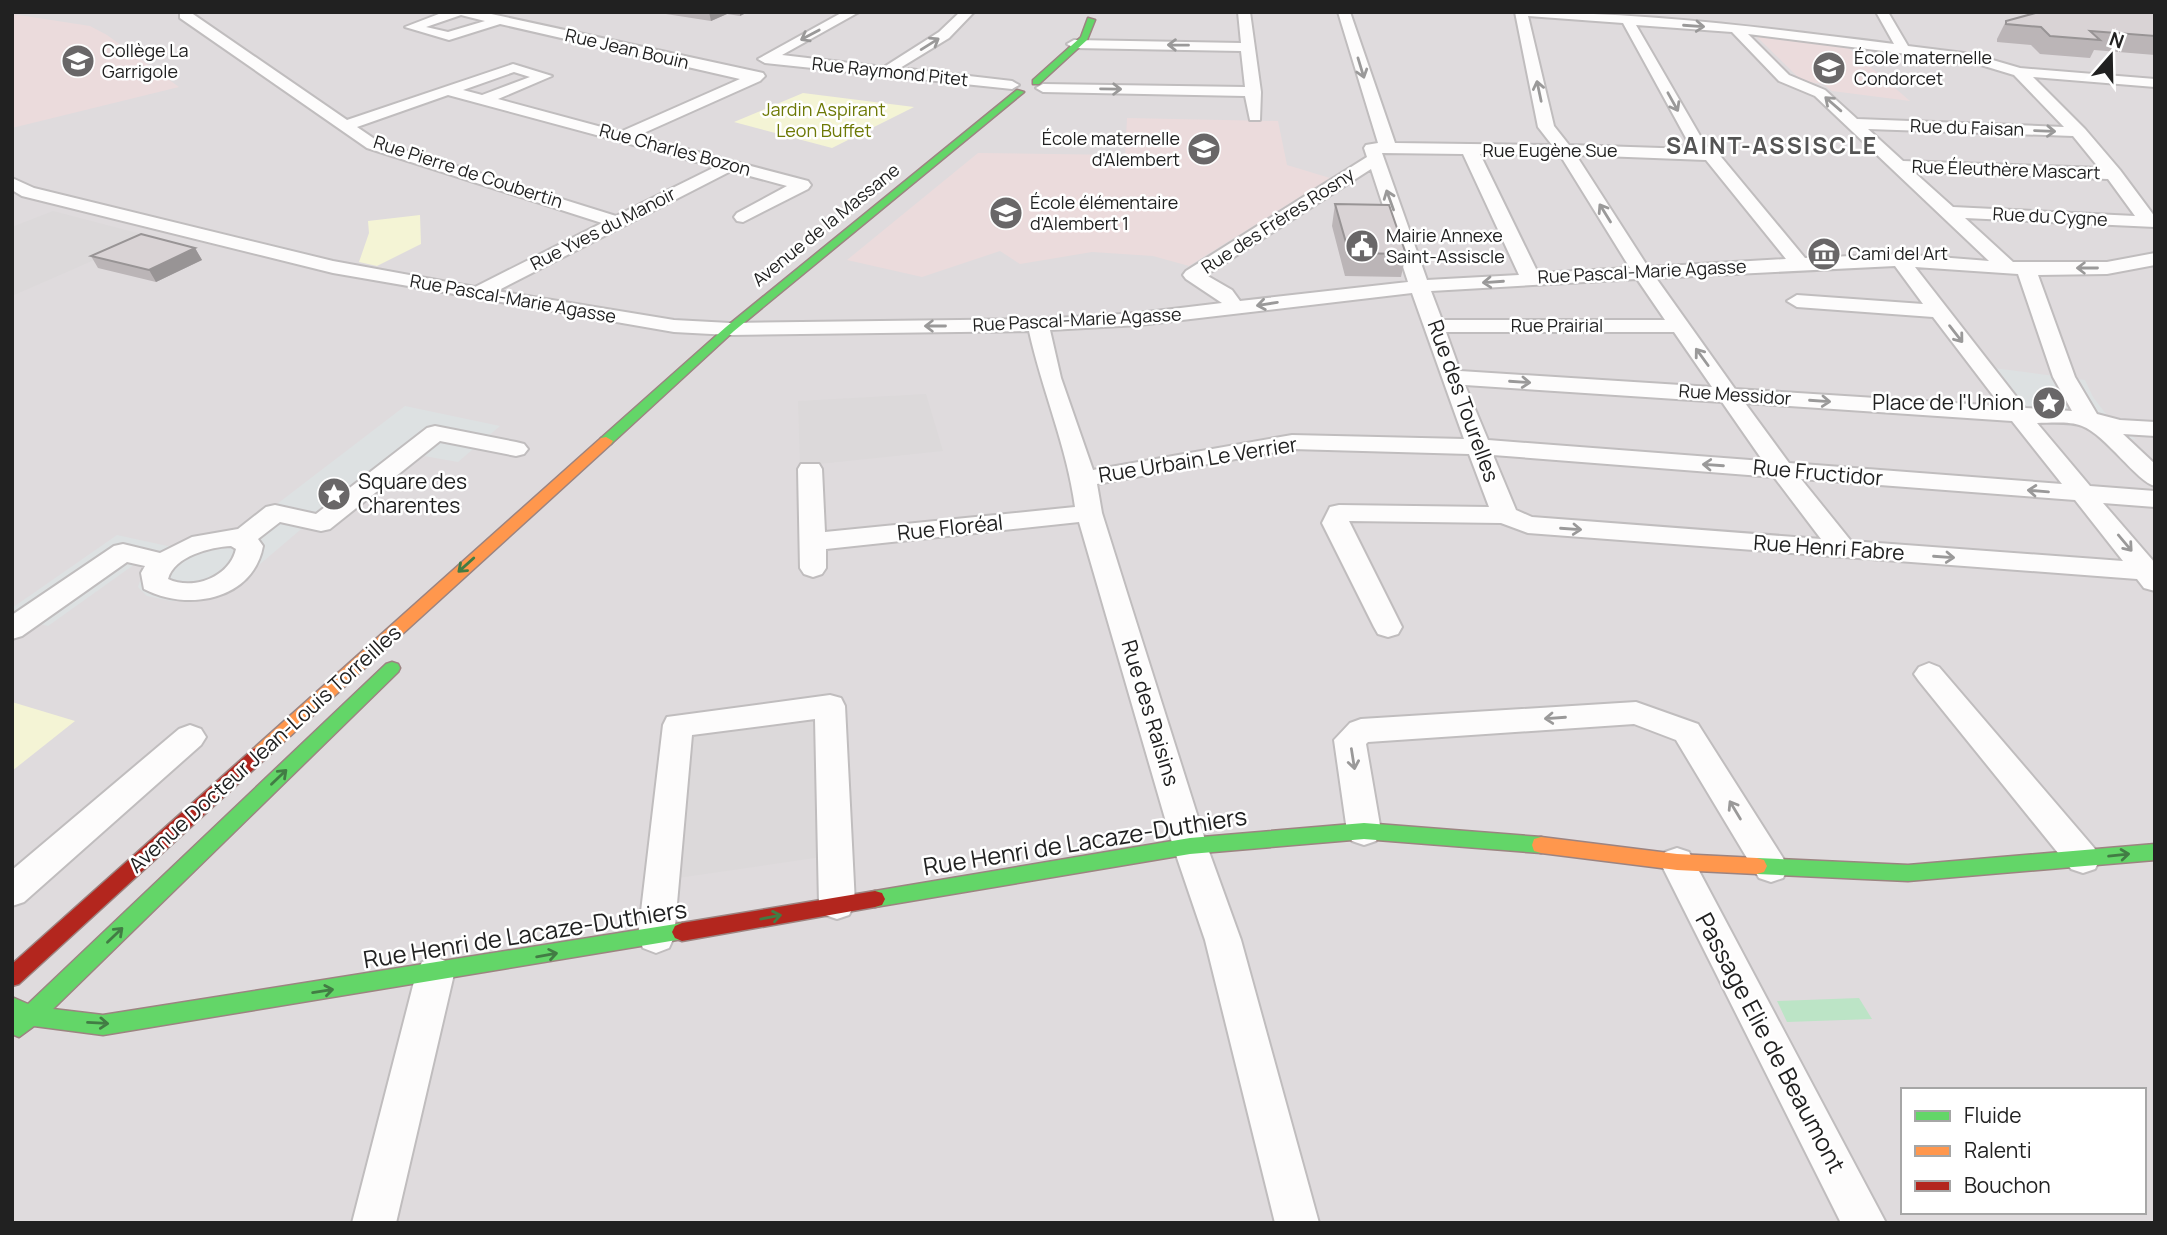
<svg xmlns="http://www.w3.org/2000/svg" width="2167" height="1235" viewBox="0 0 2167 1235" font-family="Manrope,sans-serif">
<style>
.residential{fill:#dfdbdd;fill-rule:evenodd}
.education{fill:#ebdbdc}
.park{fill:#f4f4d5}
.parking{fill:#dcd9da}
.plaza{fill:#dde1e2}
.water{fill:#bce4c6}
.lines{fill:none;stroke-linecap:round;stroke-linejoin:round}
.street-casing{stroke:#c0bdbe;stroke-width:4}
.fast-casing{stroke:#9c8481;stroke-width:3}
.slow-casing{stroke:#9c8481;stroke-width:3}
.jam-casing{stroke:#9c8481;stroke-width:3}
.street{fill:#fdfcfc;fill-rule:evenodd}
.fast{fill:#63d668;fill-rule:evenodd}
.slow{fill:#ff974d;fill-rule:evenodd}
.jam{fill:#b3261e;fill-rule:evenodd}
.wall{fill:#bbb5b7}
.shaded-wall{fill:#989495}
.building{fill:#d9d3d5;stroke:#989495;stroke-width:2}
.oneway{stroke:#9a9999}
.oneway2{stroke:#427c44}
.labels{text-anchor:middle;stroke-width:5;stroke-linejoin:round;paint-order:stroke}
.far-street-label{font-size:18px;fill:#212121;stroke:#fff}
.far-poi-label{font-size:18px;fill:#212121;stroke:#fff;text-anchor:start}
.far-park-label{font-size:18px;fill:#6d7906;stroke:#fff}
.street-label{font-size:21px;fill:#212121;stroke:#fff}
.poi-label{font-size:21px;fill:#212121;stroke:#fff;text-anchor:end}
.far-district-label{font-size:23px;font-weight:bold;letter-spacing:2px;fill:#545454;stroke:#fff}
.near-street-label{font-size:24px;fill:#212121;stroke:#fff}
</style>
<rect width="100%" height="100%" fill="#f0eaec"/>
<path class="residential" d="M12,12H2155V1223H12ZM1903,1090H2144V1212H1903Z"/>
<path class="education" d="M12,14L90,26L107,35L179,87L12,128Z
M1754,34L1844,44L1910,101L1832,91L1823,84L1802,81Z
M1127,118L1278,121L1287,165L1330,178L1189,266L1153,256L1092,252L1020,264L1000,251L922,277L847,260L978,153L1125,155Z"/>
<path class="park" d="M803,93L914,107L832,148L734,122Z
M420,215L421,244L377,266L359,262L369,233L368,221Z
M12,702L75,721L12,771Z"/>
<path class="parking" d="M53,211L149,236L12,296V227Z
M926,394L943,451L800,466L798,401Z
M830,706L835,855L664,880L678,725Z"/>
<path class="plaza" d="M1971,365L2085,380L2093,397L2109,418L2137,440L2078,426L2015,421Z
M405,406L500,426L458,462L424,456L331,529L306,525L239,582L196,600L171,601L147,596L138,587L145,566L135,564L48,626L12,617V608L117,535L172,547L197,536L243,530Z"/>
<path class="water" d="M1859,998L1872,1019L1787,1022L1777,1001Z"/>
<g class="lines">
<defs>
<path id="street" d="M180,12H190L347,120L513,64L552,76L498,99L620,132L740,79L500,24L449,40L405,27L444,12H482L763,73L765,76L760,81L637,136L808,181L811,185L808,189L743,222L737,221L734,217L737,213L787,186L731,171L497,291L674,320L730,323L1038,319L1139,313L1222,303L1186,279L1183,275L1186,271L1367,157L1364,148L1366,145L1378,143L1338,12H1350L1395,143L1552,145L1538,127L1515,12C1642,12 1768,28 1894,44L1876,12H1888L1908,46L1972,54L2020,68L2155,79V87L2033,77L2085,129L2120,170L2155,217V227L1965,218L2013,262H2107L2155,253V265L2107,274L2038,275L2075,377L2097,414L2120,420L2155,422V436L2123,434L2155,464V486C2137,482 2106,435 2082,426C2070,421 2050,423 2037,423L2090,486L2155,491V507L2103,503L2155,563V591L2144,588L2137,579L1528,533L1501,523L1349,521L1402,627L1398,634L1388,637L1378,634L1374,627L1322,523L1330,507L1339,505L1489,507L1469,454L1292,449L1097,484L1102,513L1128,596L1207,846L1241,940L1319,1223H1275L1205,940L1173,846L1079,522L826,549V568L822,574L813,577L804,574L800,568L798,469L801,464H819L822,469L825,532L1075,507C1067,447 1042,390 1029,331L730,335L674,332L333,273L22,196L12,190V178L34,188L333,261L475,287L602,223L367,148L180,18ZM461,15L485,21L448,32L426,27ZM1528,16L1623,23L1692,149L1569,145L1554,126ZM1636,25L1732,32L1779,81L1815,96L1989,261L1900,254L1805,258L1717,152L1706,146ZM1748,34L1971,62L2014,75L2064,127L1857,119L1825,90L1789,75ZM514,72L530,77L482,95L463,90ZM448,95L715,167L616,216L379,142L357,127ZM1868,129L2073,136L2099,168L1903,161ZM1382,153L1463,154L1519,275L1427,280ZM1480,154L1560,155L1630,268L1538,273ZM1576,155L1706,160L1786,259L1648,267ZM1371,169L1408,282L1240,301L1232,290L1206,275ZM1914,172L2108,179L2135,216L1953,207ZM1895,266L1923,304L1797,295L1787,301L1797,307L1933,317L2001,406L1735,389L1656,278ZM1915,267L2018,274L2053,377L2072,411L2025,408ZM1637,279L1665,320H1442L1431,291ZM1412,293L1464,439L1292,435L1093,470L1061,378L1050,330L1139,325ZM1446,332H1674L1712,387L1460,371ZM1465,385L1722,402L1763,461L1488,440ZM1745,403L2012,421L2062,484L1789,463ZM1493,455L1774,477L1821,539L1532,517L1516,510ZM1801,479L2075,500L2123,561L1851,541Z
M843,12H859L782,55L884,67L939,32L960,12H974L949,38L900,68L1012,81L1019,85L1012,89L765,63L758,59Z
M1238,12H1250L1261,92L1260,120H1250L1245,96L1043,92L1036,88L1043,84L1245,87L1241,51L1074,48L1067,44L1074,40L1241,43Z
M435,426L516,442L524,444L528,449L524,454L516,456L440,441L330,529L321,531L280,522L258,539L263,546C253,600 188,612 144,589L141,573L145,566L127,562L22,636L12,639V615L114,546L123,544L160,553L192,537L238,529L266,507L275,505L316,514L427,428ZM231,546L236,549C230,577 193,591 168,579C174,556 211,547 231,546Z
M1929,663L1939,667L2095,849L2100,859L2095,869L2083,873L2071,869L1919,681L1914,674L1919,667Z
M830,695L841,698L845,706L855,904L849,915L837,919L825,915L819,904L815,719L692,735L674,937L669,948L656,953L643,948L638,937L663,725L667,717Z
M1636,702L1698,724L1783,858L1788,868L1783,878L1771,882L1759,878L1676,740L1634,724L1368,742L1366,744L1381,831L1376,841L1364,845L1352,841L1347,831L1334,740L1350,723L1361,719Z
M190,725L201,729L206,737L201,745L24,902L12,906V870L179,729Z
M1677,848L1689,852L1886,1223H1841L1660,862L1665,852Z
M435,957L448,962L454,974L396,1223H352L416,974L422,962Z"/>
<path id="fast" d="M1088,18L1095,20L1087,40L1039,84H1033V80L1081,37Z
M1017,90L1024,92L734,331L611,444H601V438L726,327Z
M392,662L398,664L400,668L398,672L53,1009L103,1015L682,923L689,926L692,932L689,938L103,1035L34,1026L19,1037L12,1034V997L28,1004L386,664Z
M1364,823L1541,837L1548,839L1550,845L1548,851L1541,853L1364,839L1190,854L875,907L868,905L865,899L868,893L875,891L1190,838Z
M2155,844V860L1908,881L1757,874L1750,872L1747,866L1750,860L1757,858L1908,865Z"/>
<path id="slow" d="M606,437L613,441L611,444L265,759L259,761L253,759L250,754L253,749L601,438Z
M1541,837L1677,854L1757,858L1764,860L1767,866L1764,872L1757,874L1677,870L1541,853L1534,851L1532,845L1534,839Z"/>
<path id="jam" d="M259,747L265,749L268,754L265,759L19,984L12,986V964L253,749Z
M875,891L882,893L885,899L882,905L875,907L682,941L675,938L672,932L675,926L682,923Z"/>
</defs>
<use href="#street" class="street-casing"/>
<use href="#fast" class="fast-casing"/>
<use href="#slow" class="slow-casing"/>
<use href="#jam" class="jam-casing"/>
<use href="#street" class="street"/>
<use href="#fast" class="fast"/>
<use href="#slow" class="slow"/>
<use href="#jam" class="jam"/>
</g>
<path class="wall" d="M653,12H748L740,16L727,14L711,21Z
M2155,12V55L2094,50L2090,58L2040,54L2031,45L1997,42V39L2006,21Z
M1335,204L1406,254L1401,277L1345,276L1332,226Z
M195,248L202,260L156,282L98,268L91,256Z"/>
<path class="shaded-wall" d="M709,12H726L727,14L711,21Z
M740,12H748L740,16Z
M195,248L202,260L156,282L149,270Z"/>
<path class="building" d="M2039,12H2155V36L2090,31L2100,40L2050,36L2041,27L2006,24V21Z
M1335,204L1389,205L1406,254L1349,253Z
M141,234L195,248L149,270L91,256Z"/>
<defs><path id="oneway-shaft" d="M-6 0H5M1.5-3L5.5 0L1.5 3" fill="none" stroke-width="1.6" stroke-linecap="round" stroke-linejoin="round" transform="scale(1.75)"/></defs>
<g class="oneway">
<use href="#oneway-shaft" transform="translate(1694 26) rotate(4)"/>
<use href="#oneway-shaft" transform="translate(810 35) rotate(152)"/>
<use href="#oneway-shaft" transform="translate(930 44) rotate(-32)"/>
<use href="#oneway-shaft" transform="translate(1178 45) rotate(-179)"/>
<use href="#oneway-shaft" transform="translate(1361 68) rotate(73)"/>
<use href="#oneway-shaft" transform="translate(1111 89) rotate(1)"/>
<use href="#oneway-shaft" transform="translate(1539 91) rotate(-102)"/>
<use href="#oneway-shaft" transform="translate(1673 102) rotate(61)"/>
<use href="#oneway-shaft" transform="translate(1833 104) rotate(-139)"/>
<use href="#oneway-shaft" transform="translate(2045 131) rotate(2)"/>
<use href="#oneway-shaft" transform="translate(1390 200) rotate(-110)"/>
<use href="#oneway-shaft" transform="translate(1605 213) rotate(-122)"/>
<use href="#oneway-shaft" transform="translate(2087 268) rotate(180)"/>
<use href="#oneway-shaft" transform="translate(1493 282) rotate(176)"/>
<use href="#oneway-shaft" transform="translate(1267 304) rotate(171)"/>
<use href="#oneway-shaft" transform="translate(935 326) rotate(180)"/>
<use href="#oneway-shaft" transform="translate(1956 334) rotate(52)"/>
<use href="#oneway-shaft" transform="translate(1702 357) rotate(-126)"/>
<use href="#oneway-shaft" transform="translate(1520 382) rotate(4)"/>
<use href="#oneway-shaft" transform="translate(1820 401) rotate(4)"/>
<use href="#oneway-shaft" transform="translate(1713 465) rotate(-176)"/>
<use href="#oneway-shaft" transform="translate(2038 491) rotate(-175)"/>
<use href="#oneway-shaft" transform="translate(1571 529) rotate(4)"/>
<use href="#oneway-shaft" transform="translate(2125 543) rotate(50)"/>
<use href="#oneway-shaft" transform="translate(1944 557) rotate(4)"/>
<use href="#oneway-shaft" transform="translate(1555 718) rotate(176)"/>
<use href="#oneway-shaft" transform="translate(1353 759) rotate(81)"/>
<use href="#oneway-shaft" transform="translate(1735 810) rotate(-121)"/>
</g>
<g class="oneway2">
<use href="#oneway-shaft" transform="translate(466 565) rotate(138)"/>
<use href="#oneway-shaft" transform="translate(279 777) rotate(-44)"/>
<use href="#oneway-shaft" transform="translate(2119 855) rotate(-6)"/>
<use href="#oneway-shaft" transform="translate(771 917) rotate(-11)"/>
<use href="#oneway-shaft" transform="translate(115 935) rotate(-44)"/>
<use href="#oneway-shaft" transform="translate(547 955) rotate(-10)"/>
<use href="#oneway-shaft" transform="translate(323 991) rotate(-9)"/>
<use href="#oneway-shaft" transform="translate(98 1023) rotate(3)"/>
</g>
<defs>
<symbol id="school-disc" viewBox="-11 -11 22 22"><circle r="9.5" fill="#696768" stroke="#fff"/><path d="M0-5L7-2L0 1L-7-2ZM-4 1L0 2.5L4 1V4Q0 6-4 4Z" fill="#fff"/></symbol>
<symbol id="civic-disc" viewBox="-11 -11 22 22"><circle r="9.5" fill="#696768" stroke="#fff"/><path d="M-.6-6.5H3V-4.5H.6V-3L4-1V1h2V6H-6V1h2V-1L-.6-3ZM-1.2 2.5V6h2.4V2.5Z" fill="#fff"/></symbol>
<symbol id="museum-disc" viewBox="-11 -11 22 22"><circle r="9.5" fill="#696768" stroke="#fff"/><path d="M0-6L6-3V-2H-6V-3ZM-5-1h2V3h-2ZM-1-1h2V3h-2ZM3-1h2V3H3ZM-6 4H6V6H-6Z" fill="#fff"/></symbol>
<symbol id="sight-disc" viewBox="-11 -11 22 22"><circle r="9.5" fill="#696768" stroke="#fff"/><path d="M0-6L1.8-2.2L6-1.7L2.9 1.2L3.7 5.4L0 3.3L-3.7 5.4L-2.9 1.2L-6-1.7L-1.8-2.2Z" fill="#fff"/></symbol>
</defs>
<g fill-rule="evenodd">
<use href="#school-disc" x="59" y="42" width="38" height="38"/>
<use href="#school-disc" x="1810" y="49" width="38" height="38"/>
<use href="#school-disc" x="1185" y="130" width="38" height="38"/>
<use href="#school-disc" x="987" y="194" width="38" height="38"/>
<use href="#civic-disc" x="1343" y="227" width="38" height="38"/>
<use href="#museum-disc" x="1805" y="235" width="38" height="38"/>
<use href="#sight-disc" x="2030" y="384" width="38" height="38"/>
<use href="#sight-disc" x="315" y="475" width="38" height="38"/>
</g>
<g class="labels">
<g class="far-street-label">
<text transform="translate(627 49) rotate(13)" y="6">Rue Jean Bouin</text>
<text transform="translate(890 72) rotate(6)" y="6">Rue Raymond Pitet</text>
<text transform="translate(1967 128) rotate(2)" y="6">Rue du Faisan</text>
<text transform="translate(675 150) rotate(15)" y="6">Rue Charles Bozon</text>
<text x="1550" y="157">Rue Eugène Sue</text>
<text transform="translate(2006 170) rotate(2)" y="6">Rue Éleuthère Mascart</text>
<text transform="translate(468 172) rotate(18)" y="6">Rue Pierre de Coubertin</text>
<text transform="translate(2050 217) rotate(3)" y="6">Rue du Cygne</text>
<text transform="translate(1278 221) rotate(-33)" y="6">Rue des Frères Rosny</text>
<text transform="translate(826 225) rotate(-39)" y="6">Avenue de la Massane</text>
<text transform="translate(603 229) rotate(-27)" y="6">Rue Yves du Manoir</text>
<text transform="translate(1642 272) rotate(-3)" y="6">Rue Pascal-Marie Agasse</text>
<text transform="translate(513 299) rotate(10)" y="6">Rue Pascal-Marie Agasse</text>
<text transform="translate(1077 320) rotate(-3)" y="6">Rue Pascal-Marie Agasse</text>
<text x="1557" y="332">Rue Prairial</text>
<text transform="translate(1735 395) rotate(4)" y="6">Rue Messidor</text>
</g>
<g class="far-poi-label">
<text x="102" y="57">Collège La<tspan x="102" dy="21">Garrigole</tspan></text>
<text x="1854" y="64">École maternelle<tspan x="1854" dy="21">Condorcet</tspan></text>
<text x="1180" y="145" text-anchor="end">École maternelle<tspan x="1180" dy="21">d'Alembert</tspan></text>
<text x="1030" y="209">École élémentaire<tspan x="1030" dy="21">d'Alembert 1</tspan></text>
<text x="1386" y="242">Mairie Annexe<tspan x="1386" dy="21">Saint-Assiscle</tspan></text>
<text x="1848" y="260">Cami del Art</text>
</g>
<g class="far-park-label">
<text x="824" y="116">Jardin Aspirant<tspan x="824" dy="21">Leon Buffet</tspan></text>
</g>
<g class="street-label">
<text transform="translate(1463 401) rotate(70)" y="7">Rue des Tourelles</text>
<text transform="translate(1198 460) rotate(-9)" y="7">Rue Urbain Le Verrier</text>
<text transform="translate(1818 473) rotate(5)" y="7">Rue Fructidor</text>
<text transform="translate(950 528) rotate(-6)" y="7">Rue Floréal</text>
<text transform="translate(1829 548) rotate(4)" y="7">Rue Henri Fabre</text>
<text transform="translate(1150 713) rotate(73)" y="7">Rue des Raisins</text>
<text transform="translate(265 749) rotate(-42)" y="7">Avenue Docteur Jean-Louis Torreilles</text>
</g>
<g class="poi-label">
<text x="2024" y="410">Place de l'Union</text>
<text x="358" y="489" text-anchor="start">Square des<tspan x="358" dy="24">Charentes</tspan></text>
</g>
<g class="far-district-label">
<text x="1772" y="154">SAINT-ASSISCLE</text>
</g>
<g class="near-street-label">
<text transform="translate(1085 842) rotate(-9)" y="8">Rue Henri de Lacaze-Duthiers</text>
<text transform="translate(525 935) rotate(-9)" y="8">Rue Henri de Lacaze-Duthiers</text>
<text transform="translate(1770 1043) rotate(62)" y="8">Passage Elie de Beaumont</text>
</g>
</g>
<rect width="2167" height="1235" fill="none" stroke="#212121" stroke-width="28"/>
<rect x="1901" y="1088" width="245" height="126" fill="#ffffff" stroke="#a6a6a6" stroke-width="2"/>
<rect x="1915" y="1111" width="35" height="10" fill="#63d668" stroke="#a6a6a6" stroke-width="2"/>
<text x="1964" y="1123" font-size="21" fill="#212121">Fluide</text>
<rect x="1915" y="1146" width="35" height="10" fill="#ff974d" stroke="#a6a6a6" stroke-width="2"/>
<text x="1964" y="1158" font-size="21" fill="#212121">Ralenti</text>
<rect x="1915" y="1181" width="35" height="10" fill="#b3261e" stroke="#a6a6a6" stroke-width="2"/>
<text x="1964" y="1193" font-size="21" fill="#212121">Bouchon</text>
<g transform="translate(2111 56) rotate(20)" stroke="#ffffff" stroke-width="5" paint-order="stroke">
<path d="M0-5L12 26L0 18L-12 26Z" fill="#212121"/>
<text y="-10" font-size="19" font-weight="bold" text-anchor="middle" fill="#212121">N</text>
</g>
</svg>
